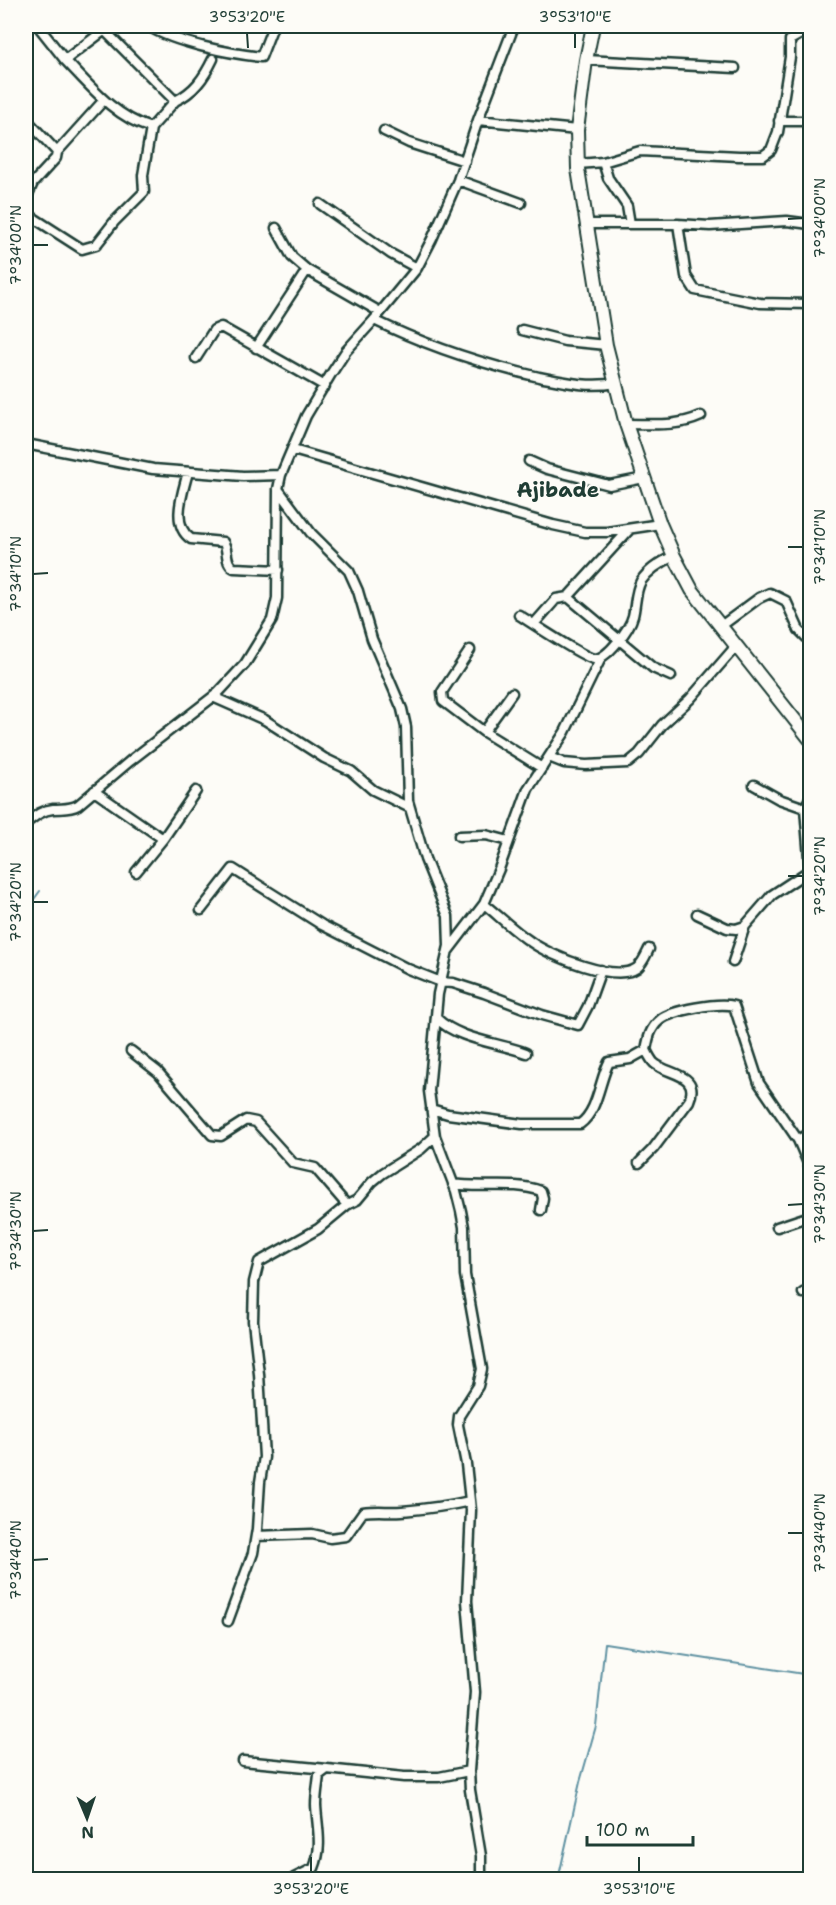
<svg xmlns="http://www.w3.org/2000/svg" width="836" height="1905" viewBox="0 0 836 1905" font-family="'Shantell Sans',sans-serif">
<style>
.lines{fill:none;stroke-linecap:round;stroke-linejoin:round}
.stream{stroke:#6092a2;stroke-width:2}
.minor-casing{stroke:#1f3d34;stroke-width:13}
.secondary-casing{stroke:#1f3d34;stroke-width:16}
.minor{stroke:#fdfcf7;stroke-width:8}
.secondary{stroke:#fdfcf7;stroke-width:12}
.ticks{fill:none;stroke:#1f3d34;stroke-width:2}
.labels{text-anchor:middle;stroke-width:4.5;stroke-linejoin:round;paint-order:stroke}
.quarter-label{font-size:21px;font-weight:bold;fill:#1f3d34;stroke:#fdfcf7}
.neatline{fill:none;stroke:#1f3d34;stroke-width:2}
.ticks-label{font-size:15px;text-anchor:middle;fill:#1f3d34}
</style>
<rect width="100%" height="100%" fill="#fdfcf7"/>
<filter id="ink" filterUnits="userSpaceOnUse"><feTurbulence type="fractalNoise" baseFrequency=".0167" numOctaves="2"/><feDisplacementMap in="SourceGraphic" scale="12" xChannelSelector="R" yChannelSelector="G"/><feConvolveMatrix kernelMatrix="1 2 1 2 8 2 1 2 1" color-interpolation-filters="sRGB"/></filter>
<g filter="url(#ink)">
<g class="lines">
<path class="stream" d="M26,910L40,891
M558,1880L580,1782L596,1726L605,1643L810,1675"/>
<defs>
<path id="minor" d="M38,26L65,60L110,26
M148,26C176,43 227,53 261,57L273,26
M65,60C91,87 115,117 151,128L175,101L104,30
M586,60L735,68
M175,101C194,92 204,78 213,59
M26,119L57,152L56,158L33,183L26,199
M478,120L577,130
M779,121H810
M384,131L409,143L465,161
M57,152L104,100
M603,162L608,178L627,206L630,224
M578,164L603,162L640,151L739,156H763L771,150L778,132L790,57V40L799,35L807,26
M458,180L521,203
M320,204L391,254L417,268
M26,213L82,249L96,245L114,222L144,192L143,175L151,128
M586,224H678L710,226L787,221L810,224
M678,224L686,276L695,290L760,303L810,304
M276,228L292,257L307,270
M374,320C427,346 482,364 539,377C565,382 589,388 616,383
M522,330L565,341L606,345
M256,348L307,270L380,312
M196,358L214,330L221,327L325,386
M626,424C652,424 677,427 701,416
M26,444L153,469L243,476L281,475
M293,450L553,525L585,532H607L660,524
M529,461L547,469L609,485L644,478
M188,472C183,492 170,525 191,539L223,542C229,549 224,563 234,568L278,570
M278,489L311,533L349,571L358,591L372,639L402,709L406,727L408,801L425,859L448,916L449,946L438,994L429,1091L435,1136L456,1191L461,1211L464,1227L465,1275L482,1369L478,1386L459,1416L458,1425L466,1464L471,1510L467,1601L475,1692L469,1771L470,1790L481,1856V1880
M629,530L568,597L653,668L671,676
M519,615C532,623 584,658 594,659C607,660 630,628 633,616C636,604 635,592 641,581C649,569 661,562 674,556
M534,624L556,599L568,597
M721,626L759,598L770,593L786,601L799,630L810,641
M470,650L442,692L443,701L484,732L542,768
M213,697L265,720L324,758L351,771L373,790L410,808
M484,732L512,693
M549,757L564,763L586,765L628,763L639,754L662,725L690,699L737,645
M754,785L779,799L805,808
M94,791L163,839L196,791
M810,798L805,808L810,871
M26,823C34,817 42,810 53,809C63,808 69,810 78,805L130,761L218,693L245,664L272,620L277,598L278,489L281,475L306,416L331,374L346,351L374,320L417,268L432,239L458,180L478,120L514,26
M459,836L486,835L509,841
M136,872L163,839
M484,904C499,916 514,931 531,942C551,956 615,983 637,968C643,963 646,955 649,949
M201,910L233,869L322,925L408,969L441,982L453,983L484,993L542,1015L578,1025L588,1006L601,970
M697,914L727,928L736,929L745,926L772,895L810,870
M448,951L484,904L499,869L528,789L565,732L601,658
M733,962L745,926
M436,1018C459,1040 497,1042 526,1053
M131,1051L158,1072L212,1135L221,1136L246,1120L256,1122L293,1163L315,1168L347,1205L357,1200L372,1182L383,1173L421,1149L435,1136
M431,1109L448,1114L522,1124H580C598,1111 599,1082 609,1062L630,1059L646,1050
M798,1140L810,1168
M639,1163L653,1149L689,1101C701,1073 667,1075 654,1063C651,1060 648,1054 646,1050C648,1039 650,1028 660,1020C672,1010 718,1002 734,1006L759,1083L798,1140L810,1133
M453,1184C482,1189 513,1181 541,1191L543,1198L541,1210
M777,1227L810,1216
M803,1293L810,1290
M256,1536L312,1534L330,1538L346,1536L363,1512C377,1510 389,1512 402,1511C425,1509 448,1506 470,1501
M228,1621L253,1553L257,1529L260,1482L264,1457L259,1374L253,1321L254,1282L259,1262L318,1229L347,1205
M243,1761L327,1769
M294,1878L314,1868C323,1846 317,1827 316,1805C316,1795 318,1785 319,1775L327,1769L404,1777H439L469,1771"/>
<path id="secondary" d="M593,26L586,60L577,130L578,169L606,345L626,424L660,524L674,556L692,590L810,739"/>
</defs>
<use href="#minor" class="minor-casing"/>
<use href="#secondary" class="secondary-casing"/>
<use href="#minor" class="minor"/>
<use href="#secondary" class="secondary"/>
</g>
</g>
<path class="ticks" d="M247,33L248,48M575,33V48M788,219L803,218M33,245H48M788,547H803M33,574L48,573M788,876H803M33,902H48M788,1205L803,1204M33,1231L48,1230M788,1533H803M33,1560L48,1559M311,1857V1872M639,1857V1872"/>
<g class="labels">
<g class="quarter-label">
<text x="558" y="497">Ajibade</text>
</g>
</g>
<rect width="836" height="1905" fill="none" stroke="#fdfcf7" stroke-width="66"/>
<g transform="translate(87 1818) rotate(178)" stroke="#fdfcf7" stroke-width="4.5" paint-order="stroke">
<path d="M0-4.5L10 22L0 15L-10 22Z" fill="#1f3d34"/>
<text y="-9" font-size="16" font-weight="bold" text-anchor="middle" fill="#1f3d34">N</text>
</g>
<path d="M587 1836v9h106v-9" fill="none" stroke="#1f3d34" stroke-width="3"/>
<text x="596" y="1836" font-size="18" fill="#1f3d34" stroke="#fdfcf7" stroke-width="4.5" paint-order="stroke">100 m</text>
<rect x="33" y="33" width="770" height="1839" class="neatline"/>
<g class="ticks-label">
<text x="247" y="22">3°53'20"E</text>
<text x="575" y="22">3°53'10"E</text>
<text transform="translate(820 218) rotate(-90)" y="5">7°34'00"N</text>
<text transform="translate(16 245) rotate(-90)" y="5">7°34'00"N</text>
<text transform="translate(820 547) rotate(-90)" y="5">7°34'10"N</text>
<text transform="translate(16 574) rotate(-90)" y="5">7°34'10"N</text>
<text transform="translate(820 876) rotate(-90)" y="5">7°34'20"N</text>
<text transform="translate(16 902) rotate(-90)" y="5">7°34'20"N</text>
<text transform="translate(820 1204) rotate(-90)" y="5">7°34'30"N</text>
<text transform="translate(16 1231) rotate(-90)" y="5">7°34'30"N</text>
<text transform="translate(820 1533) rotate(-90)" y="5">7°34'40"N</text>
<text transform="translate(16 1560) rotate(-90)" y="5">7°34'40"N</text>
<text x="311" y="1894">3°53'20"E</text>
<text x="639" y="1894">3°53'10"E</text>
</g>
</svg>
